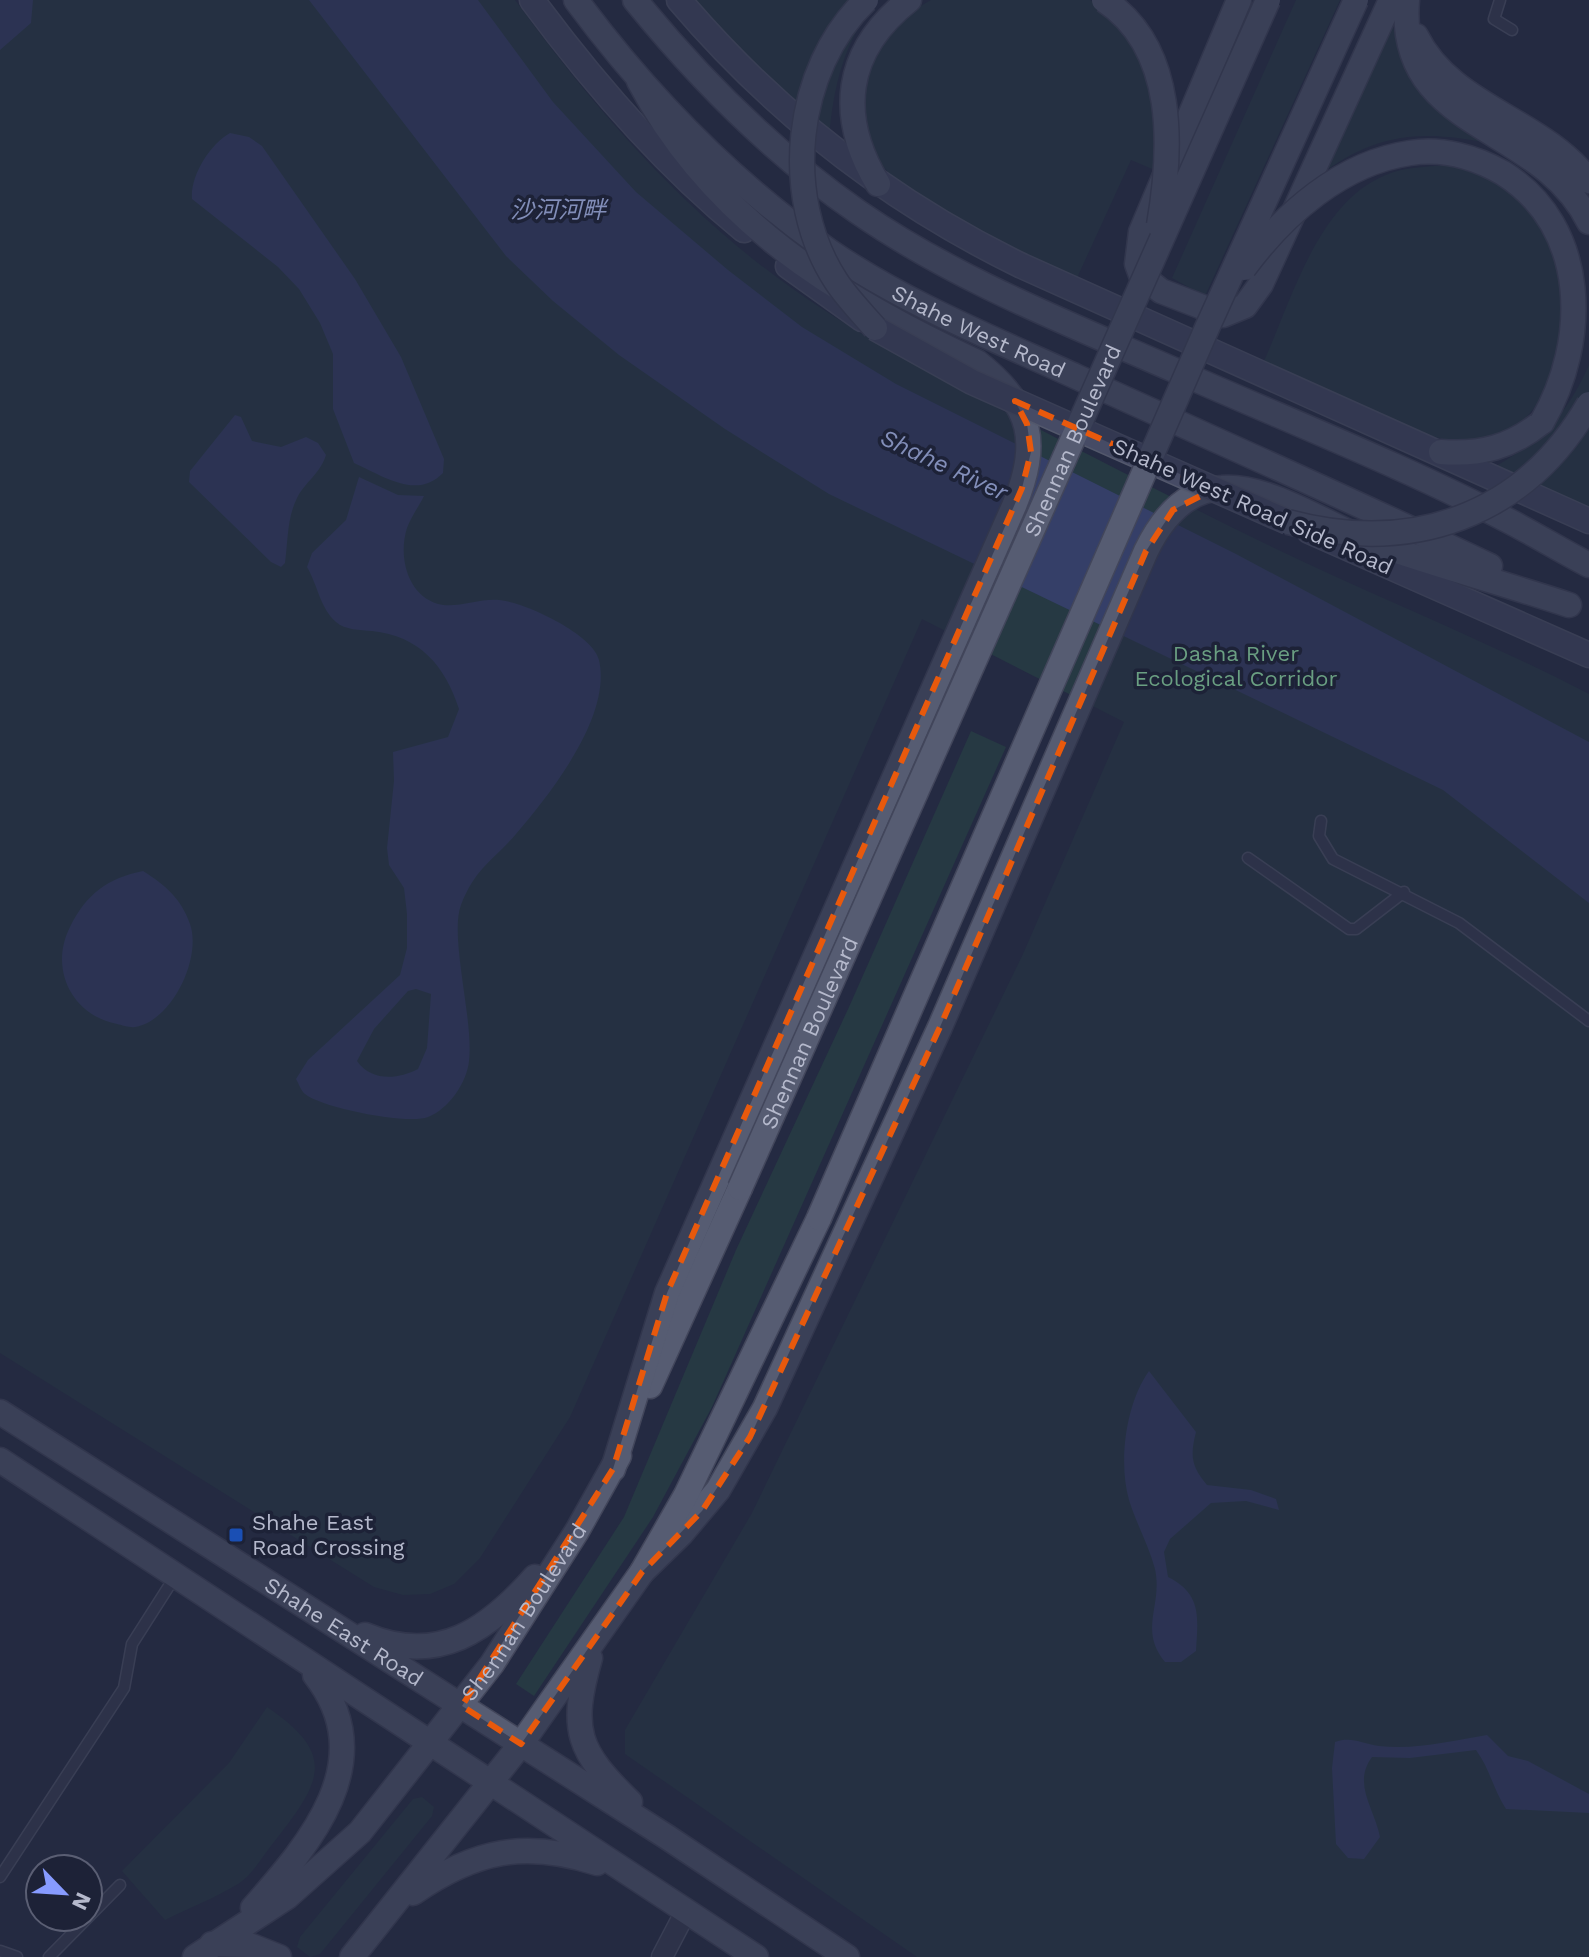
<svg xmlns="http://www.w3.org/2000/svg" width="1589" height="1957" viewBox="0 0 1589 1957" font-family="'Work Sans','Noto Sans SC',sans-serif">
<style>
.green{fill:#263943}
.water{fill:#353f68;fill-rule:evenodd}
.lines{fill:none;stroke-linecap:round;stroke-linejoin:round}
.service-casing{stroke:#53586c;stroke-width:13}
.minor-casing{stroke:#53586c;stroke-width:23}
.secondary-casing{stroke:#53586c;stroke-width:27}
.primary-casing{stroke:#42465b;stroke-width:27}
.service{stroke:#383d52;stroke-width:10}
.minor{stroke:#383d52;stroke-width:20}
.secondary{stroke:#464b65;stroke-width:24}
.primary{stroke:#565c72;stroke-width:24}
.secondary-bridge-casing{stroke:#53586c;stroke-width:27;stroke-linecap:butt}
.primary-bridge-casing{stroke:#42465b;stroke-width:27;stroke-linecap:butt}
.secondary-bridge{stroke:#464b65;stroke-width:24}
.primary-bridge{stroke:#565c72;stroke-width:24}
.marked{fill:none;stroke:#e8590c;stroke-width:6;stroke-dasharray:16 10;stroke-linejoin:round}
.transit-dot{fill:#1a4fb4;stroke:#1d2237;stroke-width:3}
.labels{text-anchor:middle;stroke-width:7;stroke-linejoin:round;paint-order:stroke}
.street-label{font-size:22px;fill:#b5b9cc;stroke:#1d2237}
.park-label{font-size:22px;fill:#6a9f82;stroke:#1d2237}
.poi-label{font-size:22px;fill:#b5b9cc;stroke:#1d2237;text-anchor:start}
.water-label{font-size:24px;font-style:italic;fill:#828eb9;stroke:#1d2237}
</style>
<rect width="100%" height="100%" fill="#242a42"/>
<path class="green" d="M0,0H515C580,89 652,175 737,246C829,323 937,378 1043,431C1116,469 1190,507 1264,543C1371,595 1483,639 1589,694V1957H917L625,1754V1730L752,1513L1023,954L1124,722L922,619L570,1417L480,1558L454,1584L430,1594L403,1595L374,1587L0,1353Z
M689,0H879C844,38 833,88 829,139Z
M931,0H1090C1151,35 1153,108 1157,171L1131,160L1076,280C1007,246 854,197 863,103C864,90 864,79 870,67C884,40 903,15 931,0Z
M1296,0H1340L1205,296L1172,278Z
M1391,17C1400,73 1435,113 1483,142C1416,129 1372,135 1317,177Z
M1446,165C1485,175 1525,190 1548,226C1552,233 1574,305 1573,313C1573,325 1564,341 1560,353C1541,409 1521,442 1454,440C1414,439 1306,380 1264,361C1292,299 1318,202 1386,175C1404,167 1427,167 1446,165Z
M1589,365V510L1496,466C1544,438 1566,416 1589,365Z
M971,731L1006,747L712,1407L653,1517L534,1696L516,1684L624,1517L736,1250L849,1007Z
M267,1707C338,1755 321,1782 274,1842C263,1855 252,1876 238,1884C215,1898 189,1908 165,1920L122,1871L229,1763Z
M422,1797L434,1807L432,1816L320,1954L310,1957L297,1947L300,1937L413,1799Z"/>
<path class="water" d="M0,0H33L31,23L0,50Z
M309,0H478L553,102L636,192L728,270L802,327L896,384L1236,554L1589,742V903L1443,790L829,494L725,429L619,355L553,301L506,256Z
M230,133L249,137L262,146L355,279L401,357L444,459L443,473C417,500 383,476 354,463L333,409V354L320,323L299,289L278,267L192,199C190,176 210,144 230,133Z
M235,415L241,417L252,441L281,447L306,437L318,443L326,455C320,474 305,482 297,498C287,518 288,541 285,563L281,567L271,562L189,482L190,471Z
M359,477L398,495L424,496C419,506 411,517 407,528C398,556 407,595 438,604C456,609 480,598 499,600C524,602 593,634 599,660C612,716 551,793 516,834C492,862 476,867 461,905C449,936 474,1021 469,1061C467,1082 449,1109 428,1117C408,1125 322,1108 305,1094C301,1091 299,1084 296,1079L308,1060L400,975L407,948V914L404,888L389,865L387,848L394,781L393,752L448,737L459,709C445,665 419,636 372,631C360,630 345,630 336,622C320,608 318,586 307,567L312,553L346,520ZM416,989L431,994L427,1048L418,1069C397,1080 371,1081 357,1061L374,1029L408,991Z
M143,871C165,885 181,898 190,924C202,958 172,1021 135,1027C130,1028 122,1025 117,1024C71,1015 49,968 70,927C86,894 108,878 143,871Z
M1149,1371L1196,1432C1190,1456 1191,1466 1207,1485L1251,1490L1276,1499L1279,1510L1246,1501L1211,1503L1170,1539L1164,1552L1168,1577C1202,1594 1198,1617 1196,1651L1181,1662H1165C1138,1629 1163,1606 1155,1569C1149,1546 1136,1523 1129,1500C1118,1461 1126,1403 1149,1371Z
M1487,1735L1508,1756L1528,1761L1589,1794V1813L1506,1809C1493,1789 1490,1769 1476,1750L1410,1758L1372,1757C1352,1784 1375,1809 1380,1837L1364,1859L1348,1858L1336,1844L1332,1768L1335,1742C1352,1736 1362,1744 1379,1746C1417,1750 1450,1741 1487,1735Z"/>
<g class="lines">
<defs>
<path id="service" d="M1500,0L1494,19L1512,30
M1321,821L1319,836L1333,859L1459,923L1589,1021
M1248,858L1349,929H1356L1404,892
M0,1877L124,1688L132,1644L176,1575
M0,1951L17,1957
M49,1957L120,1885"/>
<path id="minor" d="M662,1957L685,1913"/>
<path id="secondary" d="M532,0C594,84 663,164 744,230
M679,0C775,113 888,201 1022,266L1589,521
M788,266L862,319
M1309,531L1589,655"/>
<g id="primary">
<path id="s1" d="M576,0C647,96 731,182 829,251C905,303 994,339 1077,377C1215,440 1354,501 1490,566"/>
<path d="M635,0C700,80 773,153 858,212C955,279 1065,322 1172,369C1284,419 1400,464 1509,521C1536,535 1562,551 1589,565"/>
<path d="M1239,0L1141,232L1137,264L1141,275L1161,291L1223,315L1245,306L1261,284L1391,0"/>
<path d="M1407,0C1396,133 1539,121 1589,222"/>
<path d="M1416,36C1452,108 1541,118 1589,181"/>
<path d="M878,184C837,116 844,51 909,0"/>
<path d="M1441,452C1481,455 1511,447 1542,422"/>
<path d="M650,1386L740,1188"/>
<path id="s2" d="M0,1412L667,1837L847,1957"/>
<path d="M0,1460L756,1957"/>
<path d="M613,1469L667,1293L1014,506C1040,443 1033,406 977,362C838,297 713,221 639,81"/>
<path d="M642,1572L681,1534L718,1490L765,1408L940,1027L1146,551C1161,520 1184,490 1222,488C1269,484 1332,528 1376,544C1440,566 1505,584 1569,605"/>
<path d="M365,1635C438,1666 488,1630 535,1577"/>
<path d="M590,1658C569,1731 578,1751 630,1802"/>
<path d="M413,1893C475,1850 525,1840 597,1863"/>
<path d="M253,1908C310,1843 382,1761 315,1675"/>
<path d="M212,1944L249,1945L279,1957"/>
<path id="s3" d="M195,1957L287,1897L360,1832L492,1664L577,1531L619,1456"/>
<path d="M352,1957L521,1744L642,1572L686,1495L819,1218"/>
</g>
</defs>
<use href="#service" class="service-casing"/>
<use href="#minor" class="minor-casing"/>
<use href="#secondary" class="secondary-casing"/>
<use href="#primary" class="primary-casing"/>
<use href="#service" class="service"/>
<use href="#minor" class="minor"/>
<use href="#secondary" class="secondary"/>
<use href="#primary" class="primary"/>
<defs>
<path id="secondary-bridge" d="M875,328L972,382L1288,522"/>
<g id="primary-bridge">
<path d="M866,0C794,69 781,197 836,281C847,298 862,313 875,328"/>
<path d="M1104,0C1177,48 1172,149 1159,225"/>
<path d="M1244,268C1284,214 1341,163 1410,153C1442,148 1475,157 1503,173C1589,227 1589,341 1542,422"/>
<path d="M1288,522C1411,555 1524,517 1589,404"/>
<path id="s4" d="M740,1188L1268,0"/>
<path d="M819,1218L1207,328L1356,0"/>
</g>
</defs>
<use href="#secondary-bridge" class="secondary-bridge-casing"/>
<use href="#primary-bridge" class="primary-bridge-casing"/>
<use href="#secondary-bridge" class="secondary-bridge"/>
<use href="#primary-bridge" class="primary-bridge"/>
</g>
<path d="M0 0H1589V1957H0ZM1015,401L1214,489L1173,510L1146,551L940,1027L750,1437L702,1511L642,1572L521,1744L462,1706L613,1469L667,1293L1022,488L1031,452L1027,424Z" fill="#242a42" fill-opacity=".55" fill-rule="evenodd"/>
<path class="marked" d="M1015,401L1214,489L1173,510L1146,551L940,1027L750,1437L702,1511L642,1572L521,1744L462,1706L613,1469L667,1293L1022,488L1031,452L1027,424Z"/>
<rect class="transit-dot" x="228" y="1527" width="16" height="16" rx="4"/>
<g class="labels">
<g class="street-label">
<text dy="8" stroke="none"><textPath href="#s1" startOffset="528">Shahe West Road</textPath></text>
<text dy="8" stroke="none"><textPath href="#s4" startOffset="818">Shennan Boulevard</textPath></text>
<text transform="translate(1253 506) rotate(24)" y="8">Shahe West Road Side Road</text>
<text dy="8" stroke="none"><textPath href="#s4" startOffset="170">Shennan Boulevard</textPath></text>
<text dy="8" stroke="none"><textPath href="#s3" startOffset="482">Shennan Boulevard</textPath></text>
<text dy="8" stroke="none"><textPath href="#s2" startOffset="408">Shahe East Road</textPath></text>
</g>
<g class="park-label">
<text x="1236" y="661">Dasha River<tspan x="1236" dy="25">Ecological Corridor</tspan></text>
</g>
<g class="poi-label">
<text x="252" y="1530">Shahe East<tspan x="252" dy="25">Road Crossing</tspan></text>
</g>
<g class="water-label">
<text x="558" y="218">沙河河畔</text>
<text transform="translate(944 465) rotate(25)" y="8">Shahe River</text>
</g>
</g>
<g transform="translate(64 1893) rotate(115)"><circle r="38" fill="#1d2237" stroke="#5a5e73" stroke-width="2"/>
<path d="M0-6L14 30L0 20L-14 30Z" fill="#879bff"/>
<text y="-12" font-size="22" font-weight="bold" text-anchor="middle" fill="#b5b9cc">N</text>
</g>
</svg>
